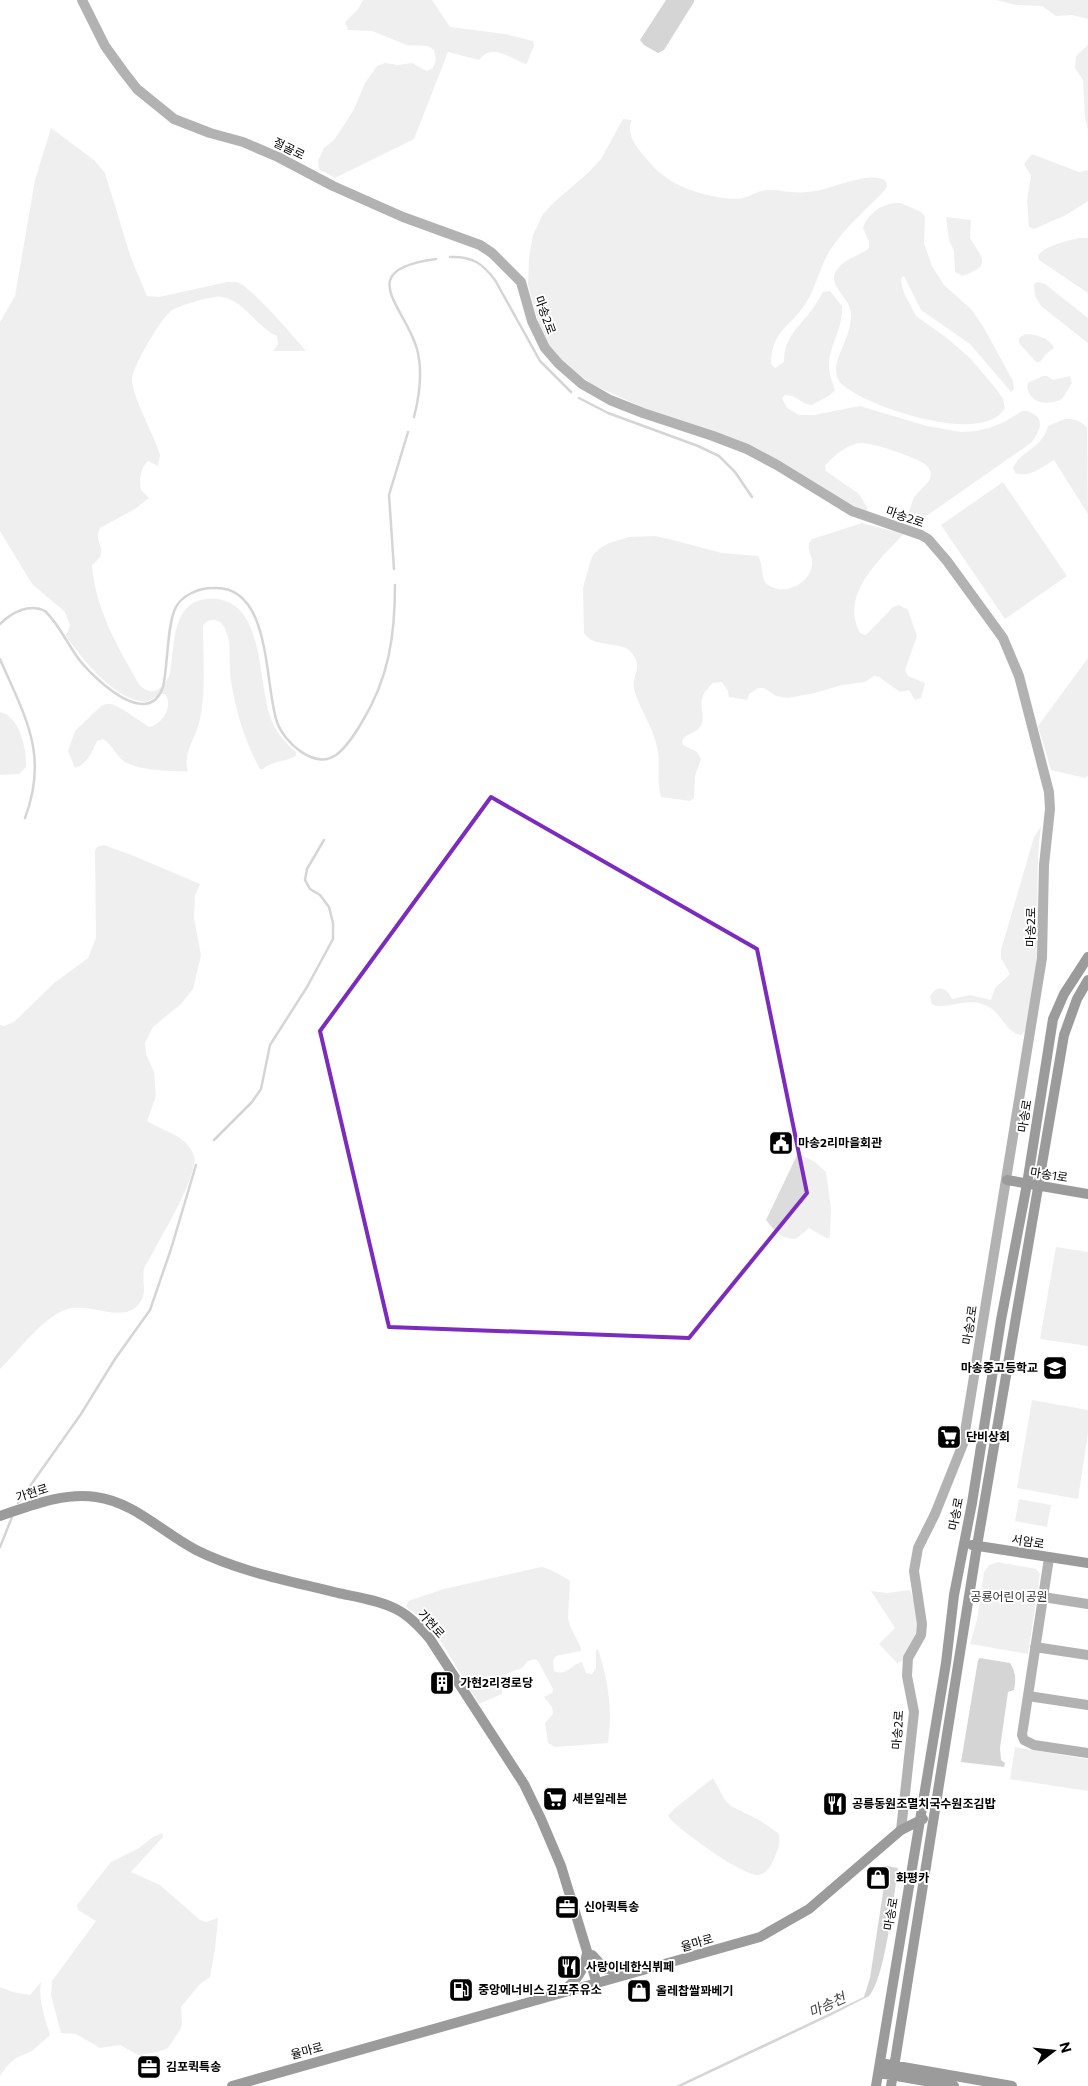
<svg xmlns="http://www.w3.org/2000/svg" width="1088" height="2086" viewBox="0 0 1088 2086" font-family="Commissioner,'Noto Sans KR',sans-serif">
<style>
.green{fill:#dcdcdc}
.water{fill:#a3a3a3}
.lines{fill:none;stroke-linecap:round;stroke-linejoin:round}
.stream{stroke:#a3a3a3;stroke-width:2.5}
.street{stroke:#555;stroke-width:10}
.secondary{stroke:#222;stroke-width:10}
.marked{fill:none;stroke:#7b2cbf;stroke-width:4;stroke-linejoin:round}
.labels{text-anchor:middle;stroke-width:4;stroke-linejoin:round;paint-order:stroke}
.street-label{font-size:12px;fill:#000;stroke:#fff}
.poi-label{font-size:12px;font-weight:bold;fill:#000;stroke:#fff;text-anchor:start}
.park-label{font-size:12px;fill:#333;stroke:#fff}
.water-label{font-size:14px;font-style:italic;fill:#444;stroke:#fff}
</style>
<rect width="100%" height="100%" fill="#fff"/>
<path class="green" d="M363,0H432L450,27L505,34L533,41L534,46L527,63L525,64C509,57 491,43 479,60L448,52L414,139L335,178L319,169L318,161L324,148L334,140L346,122L354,109L365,83L377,66L385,63L398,65L412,63L427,71L433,68L436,60L434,50L428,46L407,45L372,31L348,30L345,22L358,9Z
M996,0H1088V19L1072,15L1056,16L1042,6L1016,5Z
M1088,45V130L1085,117L1083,80L1075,68L1076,56Z
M623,119L632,120C625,133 637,148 645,157C663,180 684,190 712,196C722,198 733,200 743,198C752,196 758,190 768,190C775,189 783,192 790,192C801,193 813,192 824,189C837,186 876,170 886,182L887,186L885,190C866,210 845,227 830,250C820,267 816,287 806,303C790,328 772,329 771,364L775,368L784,362C784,341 794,331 807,316C813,309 818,300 823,292L830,291L842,306C844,326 830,344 829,363C828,372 832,381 835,390L830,395L812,405C802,405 798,395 785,395L782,398L787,408L799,415H814L860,406L927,426L961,432L976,431L989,428L1004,422L1022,411H1027C1047,417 1040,431 1031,443L912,526L908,525L906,520L914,497L929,481L931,474C930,470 929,467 925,464C916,458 872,442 861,443C848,444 833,456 825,466L826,471L859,494L868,509L865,512L715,432L649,410L593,385L564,363L548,345L539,325L528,285L529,257L533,235L543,214L551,205L589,172L601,159Z
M51,128L94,160L105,173L131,258L147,296L159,297L227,282C231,282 235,281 239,283C253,289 294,337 306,351H273L278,344L277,336C257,328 245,301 222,297C212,295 178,306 171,311C160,320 132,367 132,380C133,399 154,434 160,455L158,466L148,461C140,469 139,480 141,490L149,498L135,509L100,528C92,545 112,549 92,565C95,608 118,648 139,684C152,699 164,688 170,674C175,647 171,603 206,599C265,593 257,678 270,716C275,732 284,741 296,752V756C285,762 272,761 263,769H260C245,742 236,712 231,681C228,664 233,642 224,627C220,619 208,617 203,626C203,654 206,693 200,719C197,737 182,752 188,771C173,772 138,770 125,762C116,756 112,744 103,739L97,741C92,752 87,764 75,768L68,751L75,731L101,706L106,704H112L124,710L149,727C162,725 174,706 165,694H161L146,702C114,700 83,660 66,636L70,625L65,612L32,584L0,531V322L15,296L35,180Z
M1032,154L1079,172L1088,170V201L1066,215L1034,229L1029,227L1027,201L1031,176L1024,164Z
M894,203H901L921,212L925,217L924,243L932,266L944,285L972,310L984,328L1013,381L1014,389L1011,392L970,344L921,310L904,276L902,277L901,281L904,293L916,316L947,338L971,359L997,390L1003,399L1005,408C984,446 870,408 844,386C837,381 836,374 836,366C840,349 852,331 851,314C850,294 820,284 842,264C850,257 861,255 869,248V242L863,228C867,215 880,205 894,203Z
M946,217L971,220L970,238C983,259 992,266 962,276L955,272L954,251L949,240Z
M1080,238H1088V293L1039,260L1038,256C1043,246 1069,240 1080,238Z
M1037,282L1045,284L1088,318V343L1041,306L1035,296L1034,284Z
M1025,334C1035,334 1050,338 1054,348L1046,354L1040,362H1036L1019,343V338Z
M1043,376H1047L1053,380L1070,376L1072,383L1062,399C1048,406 1030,404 1027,387L1028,383Z
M1065,419C1075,419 1080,420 1087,428L1088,514L1054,460C1042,467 1030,478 1015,473L1013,468C1021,450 1042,449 1048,426Z
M1003,482L1067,576L1005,619L941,525Z
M862,523L904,534C880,559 839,595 860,633L866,635L893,607L899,605L908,610L917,636L905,670L908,676L925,683L921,698L915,700L909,690L900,692L879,677L874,676L865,682L842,685L815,693L787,698L776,696L764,688H758L749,694L747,700L729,697L728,691L722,682L713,683C691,702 709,714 700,727C695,734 686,733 682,741L683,745L697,752L701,759L695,776L694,798L690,801L661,797C656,780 661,763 657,747C653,726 639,709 634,689C631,675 646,666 628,649C614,642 593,647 584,633L583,588L590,562L593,555L599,549L609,543L629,537L655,536L669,539L722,553L758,556C763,564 761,574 765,582C768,586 774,588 778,589C793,591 811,580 812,564C813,555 804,547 812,539Z
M1088,658V776L1085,778L1051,770L1038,726Z
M0,712C20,716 27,750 26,767L19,774L0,775Z
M1041,826C1035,868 1039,912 1037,954C1036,980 1031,1006 1025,1031L1021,1035C1002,1031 1004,1011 982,1004C965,998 942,1011 932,1004L930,997C936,984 947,987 952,999L970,995L991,1000L995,988L1010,974L1001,958V950L1034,837Z
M104,845L134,856L200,884L195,896L194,918L201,955L193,989L181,1004L153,1027L145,1043L146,1054L154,1072L156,1096L147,1121C163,1131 188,1136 194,1156C199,1174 161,1237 151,1256C149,1260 145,1265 144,1269C141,1285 150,1294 135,1308C119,1321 88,1303 68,1309C42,1317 20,1350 0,1369V1025L4,1026L14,1022L54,983L88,958L96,938L95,851L97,847Z
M798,1153L815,1162L826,1172L831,1209L830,1237L828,1239L809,1228L796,1239C781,1239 775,1231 766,1220Z
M1056,1247L1088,1252V1346L1040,1339Z
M1032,1400L1088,1410V1433L1078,1499L1017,1488Z
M1019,1499L1051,1505L1047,1527L1015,1521Z
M998,1562L1036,1569L1040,1574L1028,1654L970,1644L977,1620L984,1572L989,1565Z
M541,1567C547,1567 565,1577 570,1581L568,1618L570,1626L581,1648V1651L556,1656L553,1661L554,1671C565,1677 572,1664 582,1662L586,1673L592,1674L596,1668V1650L598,1649C608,1680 613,1710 608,1743L555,1747L548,1743L545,1723L553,1714L552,1707L544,1697L552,1693L553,1689L538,1661L535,1659L528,1661L522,1668L506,1674L503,1679L502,1694L479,1704L431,1625L406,1607L408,1601L444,1589Z
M910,1590L917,1610V1630L905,1657L902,1661L897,1663L879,1644L895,1628L871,1591L887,1593Z
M1015,1747L1088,1759V1791L1010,1779Z
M713,1778L725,1800L731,1806L759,1820L778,1833C782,1841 777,1852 774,1859C771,1866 766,1874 758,1875C743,1876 677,1829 668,1816L674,1809Z
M162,1833L163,1837L131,1872L160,1885L200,1920L206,1922L218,1918L215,1949L210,1977L200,1984L181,2007L182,2025L180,2030L168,2048L158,2052L138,2055L120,2045L100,2048L76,2034L61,2033L51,1995L52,1981L96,1921L78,1910L77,1905L111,1862L139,1848L153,1837Z
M41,1982C38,2000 45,2018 50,2035L32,2051L16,2058L7,2066L0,2076V1987L13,1992L30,1995Z"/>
<path class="water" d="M666,0H694V2L664,50L658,53L644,45L640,40Z
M980,1658L1010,1663C1016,1672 1016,1680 1014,1690L1008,1692L1000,1748L1001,1760L1005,1763L1004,1767L961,1762L978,1660Z
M887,1866L898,1868C894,1895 885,1979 869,1996L830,2016L682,2086H676L864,1997L870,1978Z"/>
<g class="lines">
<path class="stream" d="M450,257C472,256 482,263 495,280L540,361L571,392
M579,398L608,413L698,446L719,456L735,472L752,497
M414,417C420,394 423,372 417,349C405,306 352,270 436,259
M394,569L389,495L408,432
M0,624C12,612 30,603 45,611C60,625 68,646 81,662C96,680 148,730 163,687C168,665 167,626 175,609C181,595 199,588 213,588C272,584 264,684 277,722C284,742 314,770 336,755C347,747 355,734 362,722C389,678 395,635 395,585
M0,659C25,717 49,754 25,818
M214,1140L252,1102L261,1089L270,1045L307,987L333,939V923L329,907L320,895L310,889L305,880L307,869L324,840
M18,1503L81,1414L115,1359L150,1310L171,1249L196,1165
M0,1547L12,1517"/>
<path class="street" d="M82,0L105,46L123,71L137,89L174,119L210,133L243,142L278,157L333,186L403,217L480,245L492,253L521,282L532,321L545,348L559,364L582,384L610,400L643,413L713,436L747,449L777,465L852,511L921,535L928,539L947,561L1003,638L1019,676L1049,792L1050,809L1044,865L1042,958L963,1444L935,1514L918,1548L914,1571L922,1624L921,1635L908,1658L907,1676L914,1712L901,1830
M1049,1558L1022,1735L1024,1740L1034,1745L1088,1753
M1043,1597L1088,1604
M1035,1647L1088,1655
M1028,1696L1088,1705"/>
<path class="secondary" d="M1007,1180L1088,1194
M0,1516C30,1506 64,1492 96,1497C134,1502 163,1533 196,1550C240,1572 291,1581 338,1593C357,1597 378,1600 396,1609C410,1616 420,1627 430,1639L524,1784L541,1819L561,1866L597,1984
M972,1545L1088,1563
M592,1955L604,1968L628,1973
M562,1992C576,1981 584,1971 587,1953
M880,2063L1012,2086
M879,2073L954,2086
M232,2086L760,1937L809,1909L901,1830L923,1819
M876,2086L946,1663L954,1595L972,1503L1001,1320L1027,1184L1053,1019L1064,994L1088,957
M891,2086L977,1546L1064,1035L1077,999L1088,980"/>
</g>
<path d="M0 0H1088V2086H0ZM491,797L757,949L807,1193L689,1338L389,1327L320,1031Z" fill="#fff" fill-opacity=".55" fill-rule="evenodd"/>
<path class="marked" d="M491,797L757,949L807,1193L689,1338L389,1327L320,1031Z"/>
<defs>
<symbol id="civic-square" viewBox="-11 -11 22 22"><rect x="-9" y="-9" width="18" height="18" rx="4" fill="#000" stroke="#fff"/><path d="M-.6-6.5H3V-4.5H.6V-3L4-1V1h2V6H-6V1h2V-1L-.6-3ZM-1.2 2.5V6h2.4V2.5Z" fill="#fff"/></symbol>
<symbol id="school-square" viewBox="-11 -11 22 22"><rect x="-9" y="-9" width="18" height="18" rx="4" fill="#000" stroke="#fff"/><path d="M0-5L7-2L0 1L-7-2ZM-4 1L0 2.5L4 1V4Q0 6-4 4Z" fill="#fff"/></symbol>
<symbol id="supermarket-square" viewBox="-11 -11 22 22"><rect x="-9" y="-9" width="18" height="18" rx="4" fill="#000" stroke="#fff"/><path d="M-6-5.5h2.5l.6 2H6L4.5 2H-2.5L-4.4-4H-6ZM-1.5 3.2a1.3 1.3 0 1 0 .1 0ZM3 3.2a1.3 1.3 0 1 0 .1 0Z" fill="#fff"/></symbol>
<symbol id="building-square" viewBox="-11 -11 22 22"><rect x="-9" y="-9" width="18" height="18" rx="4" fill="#000" stroke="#fff"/><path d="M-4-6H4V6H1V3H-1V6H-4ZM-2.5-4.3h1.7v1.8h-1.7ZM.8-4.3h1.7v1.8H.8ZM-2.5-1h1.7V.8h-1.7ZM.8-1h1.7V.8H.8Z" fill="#fff"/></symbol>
<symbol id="restaurant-square" viewBox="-11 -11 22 22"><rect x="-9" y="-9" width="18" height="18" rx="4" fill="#000" stroke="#fff"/><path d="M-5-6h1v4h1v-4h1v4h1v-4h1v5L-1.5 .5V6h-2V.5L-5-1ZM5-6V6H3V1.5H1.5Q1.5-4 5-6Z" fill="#fff"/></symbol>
<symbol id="shop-square" viewBox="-11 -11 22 22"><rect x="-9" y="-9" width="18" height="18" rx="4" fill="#000" stroke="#fff"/><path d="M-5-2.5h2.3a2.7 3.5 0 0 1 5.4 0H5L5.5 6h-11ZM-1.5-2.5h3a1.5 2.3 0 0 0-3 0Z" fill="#fff"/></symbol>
<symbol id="office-square" viewBox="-11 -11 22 22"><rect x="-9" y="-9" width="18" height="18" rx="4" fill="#000" stroke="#fff"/><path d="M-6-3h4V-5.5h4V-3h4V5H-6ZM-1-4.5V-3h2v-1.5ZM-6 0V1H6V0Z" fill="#fff"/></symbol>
<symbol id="fuel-square" viewBox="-11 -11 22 22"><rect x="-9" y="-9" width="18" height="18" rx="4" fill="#000" stroke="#fff"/><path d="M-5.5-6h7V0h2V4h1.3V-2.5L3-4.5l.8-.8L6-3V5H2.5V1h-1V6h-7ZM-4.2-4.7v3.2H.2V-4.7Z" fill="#fff"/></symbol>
</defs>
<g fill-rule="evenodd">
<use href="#civic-square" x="767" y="1129" width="28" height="28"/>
<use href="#school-square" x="1041" y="1354" width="28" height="28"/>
<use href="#supermarket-square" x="935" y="1423" width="28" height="28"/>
<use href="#building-square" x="428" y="1669" width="28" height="28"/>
<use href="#supermarket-square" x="541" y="1785" width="28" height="28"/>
<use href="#restaurant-square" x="821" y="1790" width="28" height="28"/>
<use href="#shop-square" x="864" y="1864" width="28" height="28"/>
<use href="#office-square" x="553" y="1893" width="28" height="28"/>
<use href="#restaurant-square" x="555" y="1953" width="28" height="28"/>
<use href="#fuel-square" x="447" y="1976" width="28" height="28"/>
<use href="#shop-square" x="625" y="1977" width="28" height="28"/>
<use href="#office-square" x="135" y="2053" width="28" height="28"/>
</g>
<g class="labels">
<g class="street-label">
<text transform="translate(289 149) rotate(26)" y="4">절골로</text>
<text transform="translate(545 315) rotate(70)" y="4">마송2로</text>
<text transform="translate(905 517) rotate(19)" y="4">마송2로</text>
<text transform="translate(1031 927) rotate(-89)" y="4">마송2로</text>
<text transform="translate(1025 1116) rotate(-81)" y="4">마송로</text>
<text transform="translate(1049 1175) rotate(9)" y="4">마송1로</text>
<text transform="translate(970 1325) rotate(-81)" y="4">마송2로</text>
<text transform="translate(32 1493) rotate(-17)" y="4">가현로</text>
<text transform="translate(956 1514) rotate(-79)" y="4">마송로</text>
<text transform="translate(1028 1542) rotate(9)" y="4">서암로</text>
<text transform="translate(431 1624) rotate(48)" y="4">가현로</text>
<text transform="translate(898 1730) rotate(-86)" y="4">마송2로</text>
<text transform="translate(891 1914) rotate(-80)" y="4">마송로</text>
<text transform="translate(697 1943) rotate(-16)" y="4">율마로</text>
<text transform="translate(307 2051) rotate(-15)" y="4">율마로</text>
</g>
<g class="poi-label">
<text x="798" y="1147">마송2리마을회관</text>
<text x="1038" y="1372" text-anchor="end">마송중고등학교</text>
<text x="966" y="1441">단비상회</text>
<text x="460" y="1687">가현2리경로당</text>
<text x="572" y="1803">세븐일레븐</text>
<text x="852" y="1808">공릉동원조멸치국수원조김밥</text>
<text x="896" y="1882">화평카</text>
<text x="584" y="1911">신아퀵특송</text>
<text x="586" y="1971">사랑이네한식뷔페</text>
<text x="478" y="1994">중앙에너비스 김포주유소</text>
<text x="656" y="1995">올레찹쌀꽈베기</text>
<text x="166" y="2071">김포퀵특송</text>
</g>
<g class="park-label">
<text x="1009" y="1601">공룡어린이공원</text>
</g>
<g class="water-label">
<text transform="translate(827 2005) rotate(-25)" y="5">마송천</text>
</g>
</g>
<g transform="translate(1053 2051) rotate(74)" stroke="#ffffff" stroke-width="4" paint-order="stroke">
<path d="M0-4L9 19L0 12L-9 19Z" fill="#000000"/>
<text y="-8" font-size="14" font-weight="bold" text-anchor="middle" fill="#000000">N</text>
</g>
</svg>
